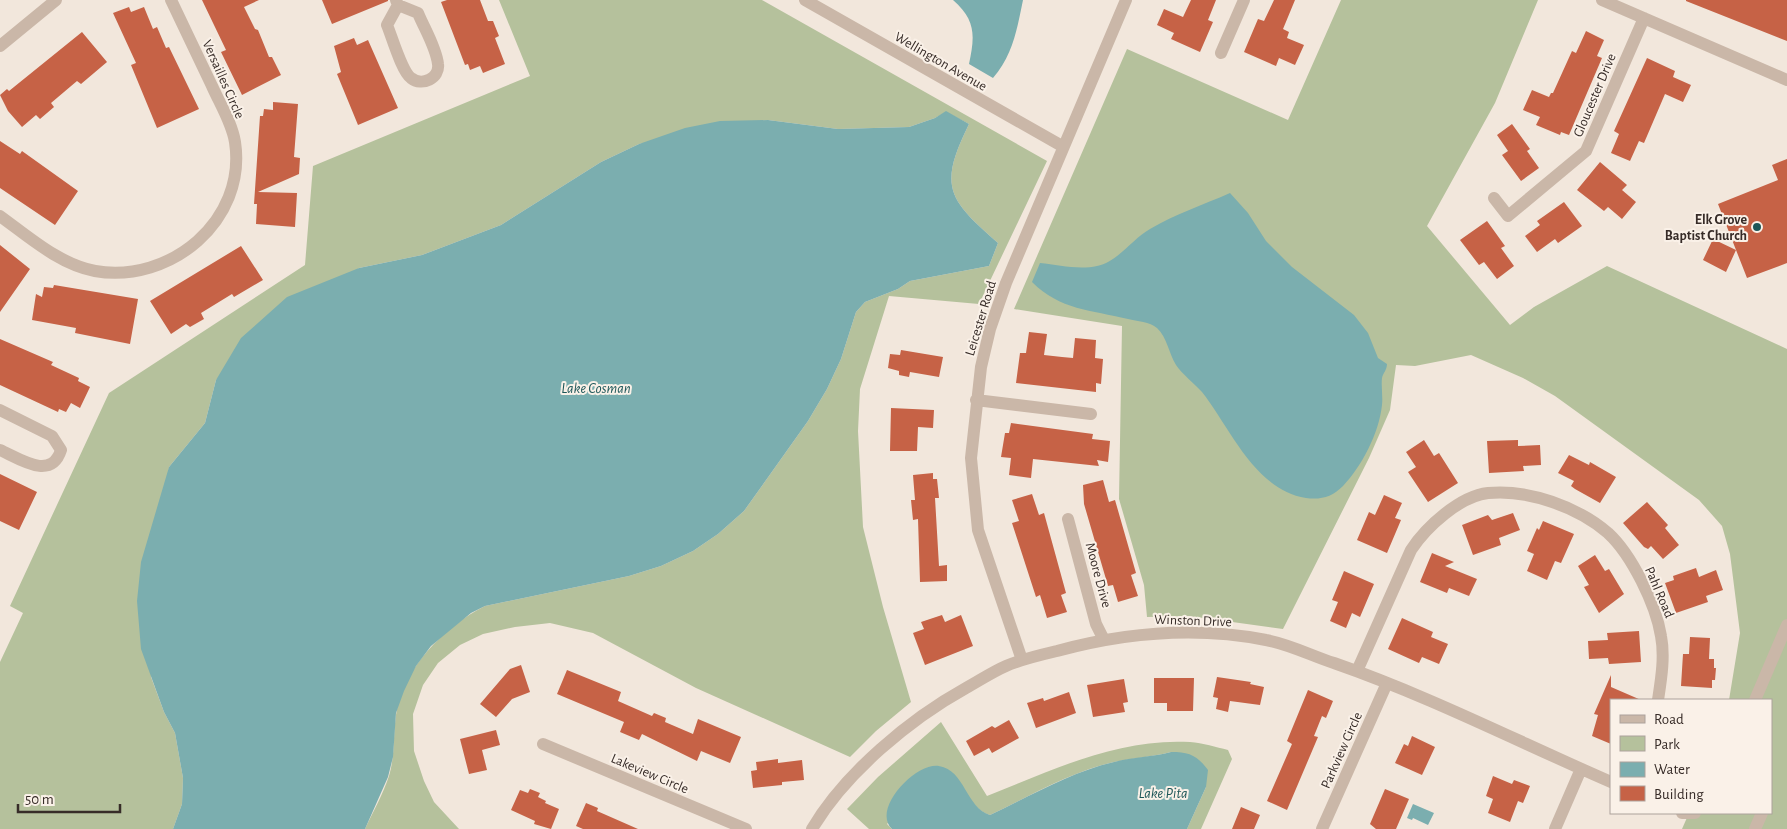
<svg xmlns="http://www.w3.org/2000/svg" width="1787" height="829" viewBox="0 0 1787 829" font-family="'Alegreya Sans',sans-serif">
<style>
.green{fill:#b5c19c}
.water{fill:#7baeaf}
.building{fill:#c66246}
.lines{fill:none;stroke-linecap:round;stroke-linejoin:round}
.street{stroke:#cab7a8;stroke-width:12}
.poi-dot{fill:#1d5658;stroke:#faf1e8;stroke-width:2}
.labels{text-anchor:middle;stroke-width:4;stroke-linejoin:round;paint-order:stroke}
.street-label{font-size:14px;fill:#372c28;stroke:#faf1e8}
.poi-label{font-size:14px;font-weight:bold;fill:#372c28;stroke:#faf1e8;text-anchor:end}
.water-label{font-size:15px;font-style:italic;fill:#1d5658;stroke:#faf1e8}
</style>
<rect width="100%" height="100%" fill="#f2e7dc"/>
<path class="green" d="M499,0H762L1047,161L979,304L889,296L860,389L858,431L863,527L883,607L911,702L876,731L850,757L696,688L593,633L550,623L515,627L483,634L460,645L438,663L423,685L413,714L414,751L424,781L434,802L459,829H365C373,812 383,794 389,776C395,756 393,736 396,715C402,669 445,626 485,606L629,576L661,566L693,551L718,534L744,511L808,421L827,389L841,359L856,312L865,302L898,289L910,281L989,266L998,243C948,199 938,187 969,124L946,112L935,118L909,127L838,129L768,120L639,144L601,162L501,225L422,255L359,268L216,380L205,423L169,467L151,677L164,712L175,733L183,778L182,804L173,829H0V662L23,613L10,606L109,393L305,265L313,166L530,76Z
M1341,0H1538L1495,103L1427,226L1510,325L1534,307L1607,266L1787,349V829H1682L1689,813H1771V700H1729L1740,633L1730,554L1722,526L1699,500L1555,396L1523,378L1471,355L1415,366L1396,365L1390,410L1369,458L1283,629L1189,616L1147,617L1144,585L1119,499L1122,326L1014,309L1127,49L1288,120Z
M941,722L987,796C1053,770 1117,738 1190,742C1203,743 1216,747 1228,750L1232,759L1201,829H1187L1206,787L1171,752C1152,757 1133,758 1114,762C1070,772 1030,796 990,815C966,808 966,777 938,766L887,824L892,829H869L847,809L878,777Z"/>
<path class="water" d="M953,0H1023C1017,29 1013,55 993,78L969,64C975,36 976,20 953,0Z
M946,111L969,124C938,187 948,199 998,243L989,266L910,281L898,289L865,302L856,312L841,359L827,389L808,421L744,511L718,534L693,551L661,566L629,576L485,606L471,613L431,646L416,666L404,691L396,713L393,757L388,777L365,829H173L182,804L183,778L175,733L164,712L141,649L137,601L141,562L169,467L205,423L216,380L241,338L287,297L359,268L422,255L501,225L601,162L639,144L685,128L720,121L768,120L838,129L909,127L935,118Z
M1230,193L1248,213L1266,241L1292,267L1354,315L1368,333L1378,358L1387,364C1387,370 1383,373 1382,378C1381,387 1383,396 1382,405C1379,433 1362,466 1343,486C1332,497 1321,500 1306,498C1254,489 1231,429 1202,392C1194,383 1183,375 1176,365C1169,354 1167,337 1157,328C1150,322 1137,321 1128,319C1091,310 1060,310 1032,282L1040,263C1058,265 1079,270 1097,266C1118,262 1132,239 1150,229C1175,214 1203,205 1230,193Z
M1171,752C1189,752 1197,755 1208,770L1206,787L1187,829H892C871,809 916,762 939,766C965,770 966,808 990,815C1031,796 1070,772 1114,762C1133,757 1152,757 1171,752Z
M1413,804L1434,813L1428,825L1413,818L1412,820L1407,818Z"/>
<path class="building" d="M202,0H259L244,7L255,29L258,30L269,57H272L281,75L242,95L221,52L226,50Z
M322,0H388V1L332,24Z
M447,0H480L488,21H493L499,36L495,38L505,64L483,73L480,66L470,70L468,64L465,65L441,2Z
M1191,0H1216L1208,20L1213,22L1200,52L1171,39L1174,33L1157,25L1164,9L1183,17Z
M1274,0H1295L1283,29L1289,32L1287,38L1304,45L1295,65L1279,58L1276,66L1244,52L1258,19L1264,21Z
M1686,0H1787V41L1686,1Z
M129,7L131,12L144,7L153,29L157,27L166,48L169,47L199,109L157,128L131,65L136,63L113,13Z
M1586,31L1604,40L1597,56L1602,58L1569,135L1561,132L1560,135L1536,125L1540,117L1523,110L1532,90L1549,97L1551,93H1553L1572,51L1576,53Z
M82,32L107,62L81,84L77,81L51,103L54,107L40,119L36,115L22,127L8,111L0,95L7,89L9,91Z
M354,38L357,45L368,40L398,108L358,125L337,74L341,72L334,46Z
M1647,58L1675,71L1673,77L1691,85L1683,102L1665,94L1644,143L1639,141L1630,161L1611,153L1619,134L1614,131Z
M273,102L298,104L294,157L300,158L299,174L258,192L297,193L295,227L256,224L257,204H254L260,116H263L264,109L273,110Z
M1512,124L1530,149L1527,151L1539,168L1521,181L1502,155L1508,151L1497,135Z
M0,141L20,154L22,151L78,191L55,225L0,188Z
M1787,159V263L1747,278L1718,204L1778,180L1772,165Z
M1600,162L1627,185L1622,190L1636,202L1622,219L1608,207L1604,211L1577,190Z
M1564,202L1582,226L1558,243L1555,239L1537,252L1525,236L1540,225L1537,221Z
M1487,221L1505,246L1501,248L1514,266L1497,279L1484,262L1479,265L1460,240Z
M1713,239L1736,250L1726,272L1703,260Z
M0,245L30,269L0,312Z
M241,246L263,280L234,297L232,294L201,313L204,319L190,327L186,324L171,334L150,301Z
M54,285L138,299L130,344L75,333L76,328L32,320L36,294L42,297L44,287L53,288Z
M1029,332L1047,334L1044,355L1062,357L1073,358L1075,338L1096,340L1095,358L1103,359L1101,384L1096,383V392L1016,383L1020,353H1026Z
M0,339L53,362L51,365L79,378L78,381L90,387L80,408L71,403L66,412L59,409L58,412L0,385Z
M901,350L943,357L939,377L910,372L909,377L899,375V371L888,368L890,354L900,355Z
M891,408L934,410L933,428L918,427L917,451H890Z
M1011,423L1093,434L1092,439L1110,441L1108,462L1097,460L1099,466L1033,459L1031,478L1009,475L1011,458L1001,457L1005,433H1009Z
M1424,440L1434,456L1439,453L1458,483L1428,502L1408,472L1416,467L1406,452Z
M1518,440V446L1540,445L1541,465L1523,466L1524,471L1489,473L1487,441Z
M1569,455L1589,465L1590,462L1616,477L1600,503L1575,489L1571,486L1574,481L1558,473Z
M933,473V479H937L939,498H935L939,566L947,565V581L920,582L918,519L913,520L911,500H915L913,475Z
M0,474L37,492L19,530L0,521Z
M1103,480L1109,502L1115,500L1136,573L1131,575L1138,596L1118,602L1113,585L1108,586L1084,504L1083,485Z
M1032,494L1039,515L1044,513L1066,593L1061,595L1067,612L1047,618L1040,595L1036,597L1012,523L1019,521L1012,500Z
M1384,495L1402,503L1395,518L1401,520L1387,553L1357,540L1369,512L1375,515Z
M1647,502L1668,525L1665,528L1679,545L1663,559L1651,546L1648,549L1644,547L1623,523Z
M1513,513L1520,530L1499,538L1501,545L1473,555L1462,525L1488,515L1492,520Z
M1543,521L1574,534L1561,563L1555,561L1547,580L1527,571L1534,554L1527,551L1537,528L1539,530Z
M1432,553L1454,562L1445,566L1477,579L1469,596L1449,588L1447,593L1420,582Z
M1595,555L1605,571L1609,569L1624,594L1599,613L1584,587L1589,585L1578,566Z
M1696,568L1699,577L1716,570L1723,590L1706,596L1708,602L1676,613L1665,583L1674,580L1673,576Z
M1344,571L1374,584L1360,617L1352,613L1346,628L1330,621L1338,602L1332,600Z
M942,615L945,622L961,615L973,646L925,665L913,633L924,629L921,622Z
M1402,618L1433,632L1431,637L1448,644L1439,664L1422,657L1419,663L1388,649Z
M1639,631L1641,662L1609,664L1608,658L1589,659L1588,641L1608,640L1607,633Z
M1690,637L1710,638L1709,659H1714V668H1716L1715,680H1712V688L1681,686L1683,654H1689Z
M521,665L530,692L512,699L496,717L480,704L510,669Z
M567,670L621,692L618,701L652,716L654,713L666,718L665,722L693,734L698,719L741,737L730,763L701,751L697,761L642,734L639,740L620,732L624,722L557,694Z
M1611,675V687L1641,700H1611V744L1592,736L1598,715L1594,714Z
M1217,677L1251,682L1250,684L1264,687L1260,705L1230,701L1228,712L1216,709L1218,698L1213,697Z
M1154,678H1194L1193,711H1167V703H1154Z
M1124,679L1128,702L1123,703L1125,712L1093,717L1087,685Z
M1308,690L1333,701L1326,718L1322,716L1314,736L1318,737L1287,810L1267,801L1292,744L1287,741Z
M1069,692L1076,713L1036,728L1027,703L1043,698L1044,701Z
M1009,720L1019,738L992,753L989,748L974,756L966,741L992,726L995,728Z
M496,730L500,745L482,750L487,770L469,774L460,739Z
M1412,736L1435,747L1422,775L1395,763L1404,744L1408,746Z
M778,759V763L802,760L804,780L782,782V785L753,788L751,771L757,770L756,762Z
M1493,776L1512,784L1514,780L1530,786L1523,803L1518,801L1510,822L1488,813L1493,799L1486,796Z
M530,789L540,793L538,797L546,801L545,803L559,809L551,829L534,824L535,821L511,810L520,790L528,793Z
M1385,789L1409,799L1396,829H1376L1370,824Z
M586,803L598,808L597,811L638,829H583L576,826Z
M1241,807L1260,815L1254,829H1232Z"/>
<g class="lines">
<path class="street" d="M396,0L398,5L418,13C424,28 436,47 438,64C440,78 422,87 411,78C402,72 392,37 387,25L398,5
M805,0L1062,146
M1602,0L1787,80
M0,46L56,0
M1221,53L1244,0
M1494,198L1508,216L1586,151L1644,18
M0,216C29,237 59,264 95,271C170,284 247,221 235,142C232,123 220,104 212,86C198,57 185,29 171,0
M976,400L1091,414
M0,410L52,436L61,450C51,481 20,459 0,450
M1068,519L1096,624L1103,638
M1022,660L978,530L971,458L981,367L990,329L1006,283L1126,0
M1357,671L1411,550C1426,527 1460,496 1488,493C1528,489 1578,507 1608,533C1632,555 1656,605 1661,636C1665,657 1661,680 1658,700
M1755,700L1787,625
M543,744L746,829
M1682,813H1695
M812,829C845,773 910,719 966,688C979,681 992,672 1006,666C1022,659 1040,655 1057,651C1127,632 1195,626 1266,640C1289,644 1312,656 1334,663C1429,696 1519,742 1611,782
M1322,829L1387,683
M1555,829L1581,769
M1755,829L1762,813"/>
</g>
<circle class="poi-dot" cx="1757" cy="227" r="5"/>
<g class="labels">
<g class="street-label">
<text transform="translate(941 61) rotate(30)" y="5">Wellington Avenue</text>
<text transform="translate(224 79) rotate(66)" y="5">Versailles Circle</text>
<text transform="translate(1594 95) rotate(-67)" y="5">Gloucester Drive</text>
<text transform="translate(980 318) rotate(-73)" y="5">Leicester Road</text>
<text transform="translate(1099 575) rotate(75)" y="5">Moore Drive</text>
<text transform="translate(1660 592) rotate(67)" y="5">Pahl Road</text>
<text transform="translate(1193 620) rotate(2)" y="5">Winston Drive</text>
<text transform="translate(1341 750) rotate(-66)" y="5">Parkview Circle</text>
<text transform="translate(650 773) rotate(23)" y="5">Lakeview Circle</text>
</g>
<g class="poi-label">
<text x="1747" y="224">Elk Grove<tspan x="1747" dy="16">Baptist Church</tspan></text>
</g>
<g class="water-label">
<text x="596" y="393">Lake Cosman</text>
<text x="1163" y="798">Lake Pita</text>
</g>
</g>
<rect x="1610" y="699" width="162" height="115" fill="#faf1e8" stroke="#aca29b"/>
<rect x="1620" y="715" width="25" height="8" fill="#cab7a8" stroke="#aca29b"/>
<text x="1654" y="724" font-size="15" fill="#372c28">Road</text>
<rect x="1620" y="736" width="25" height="15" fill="#b5c19c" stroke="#aca29b"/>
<text x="1654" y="749" font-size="15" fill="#372c28">Park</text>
<rect x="1620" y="762" width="25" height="15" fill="#7baeaf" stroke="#aca29b"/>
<text x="1654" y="774" font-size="15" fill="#372c28">Water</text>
<rect x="1620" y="786" width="25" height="15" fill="#c66246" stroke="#aca29b"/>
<text x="1654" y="799" font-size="15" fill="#372c28">Building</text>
<path d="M18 804v8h102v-8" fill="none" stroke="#372c28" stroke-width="2.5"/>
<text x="25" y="804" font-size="15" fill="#372c28" stroke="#faf1e8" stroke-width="4" paint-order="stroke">50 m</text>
</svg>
